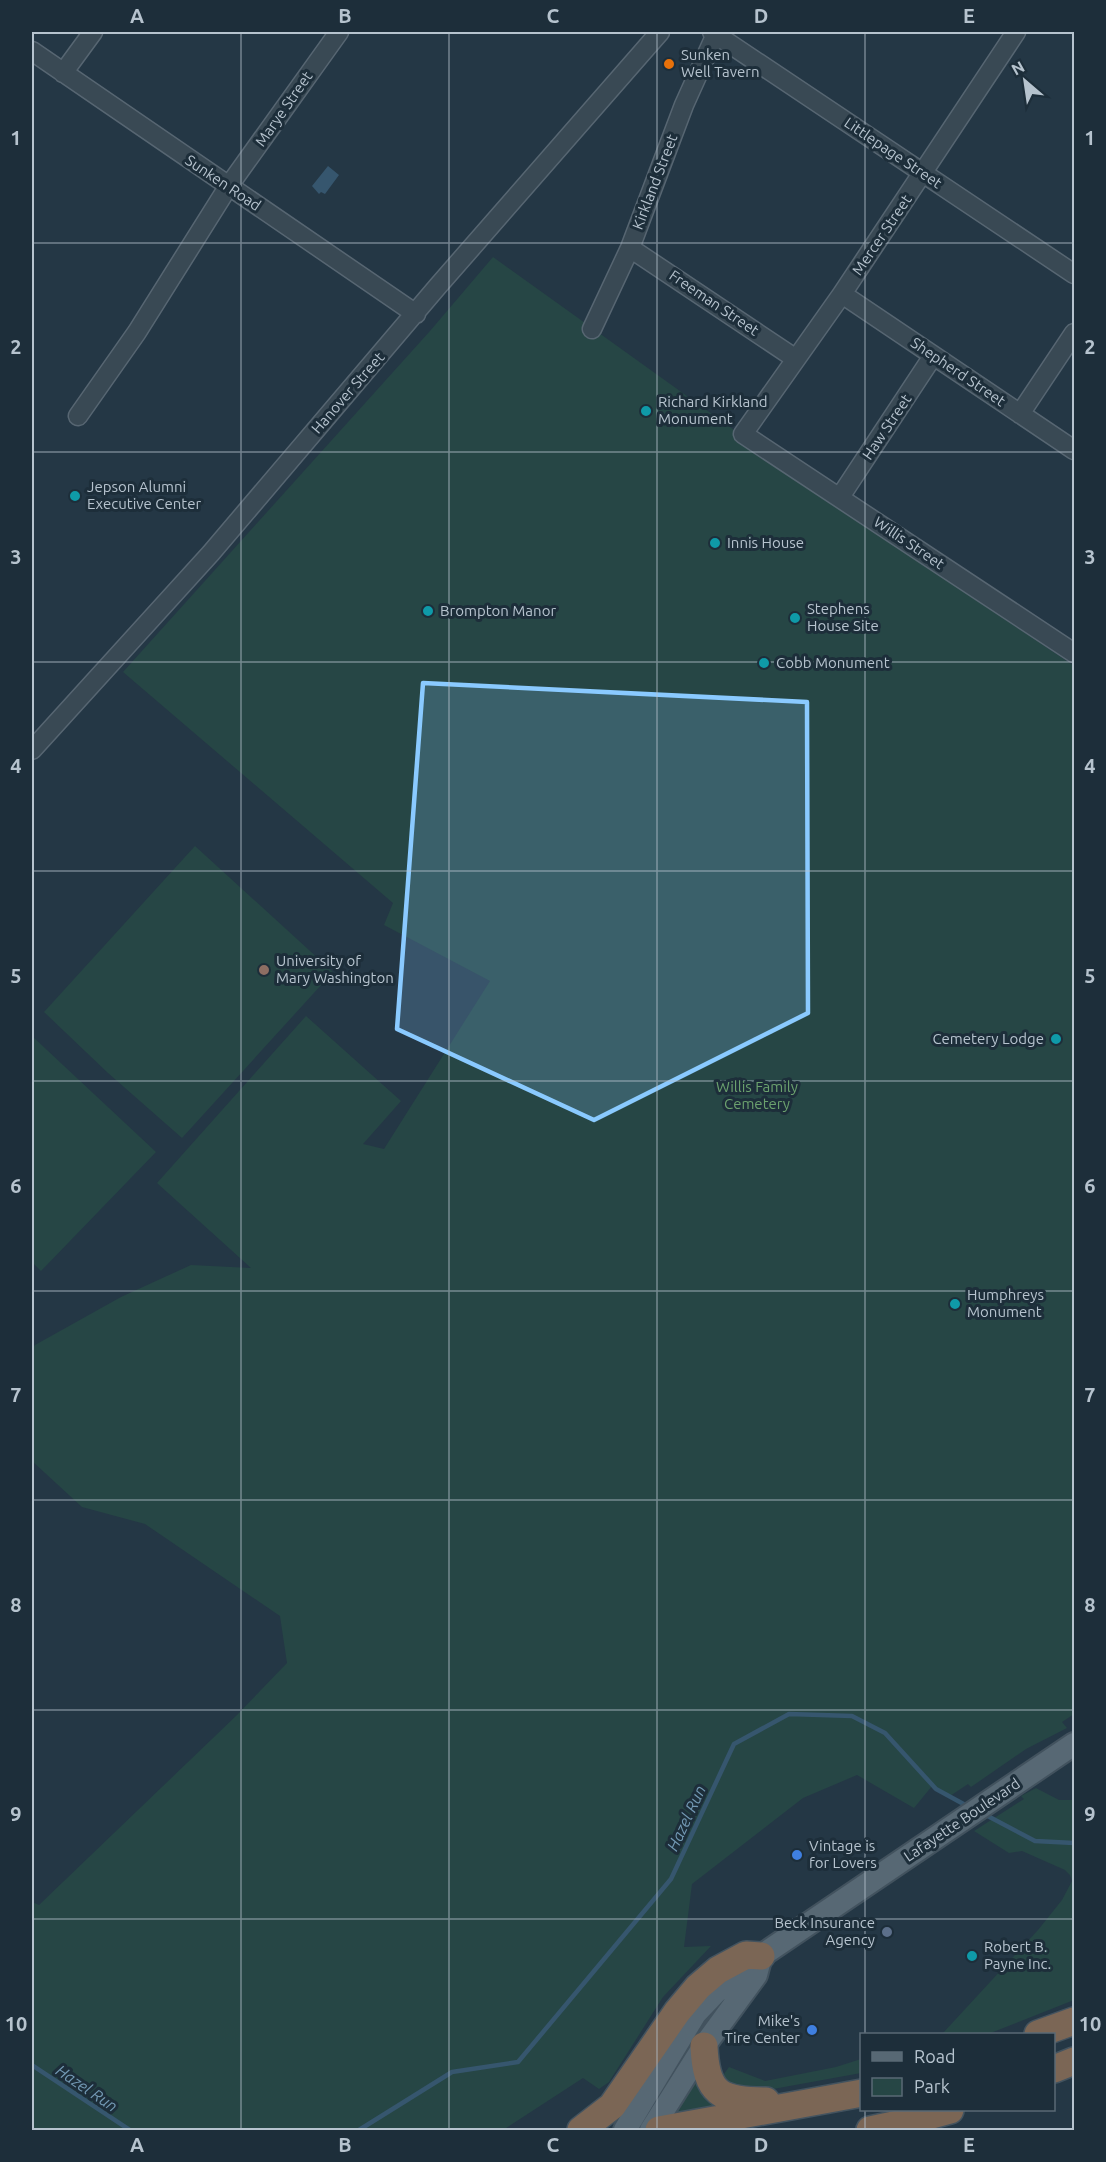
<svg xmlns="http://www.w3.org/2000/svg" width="1106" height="2162" viewBox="0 0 1106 2162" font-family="Ubuntu,sans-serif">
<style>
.green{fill:#264645}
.water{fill:#36566e}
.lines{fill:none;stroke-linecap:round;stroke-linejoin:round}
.stream{stroke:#36566e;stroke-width:4.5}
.minor-casing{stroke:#576672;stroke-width:21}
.major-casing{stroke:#42525e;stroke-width:26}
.highway-casing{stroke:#43535f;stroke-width:30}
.minor{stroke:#394954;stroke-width:18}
.major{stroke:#576874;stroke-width:22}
.highway{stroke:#7b6655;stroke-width:27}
.marked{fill:#8acaff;fill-opacity:0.2;stroke:#8acaff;stroke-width:4.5;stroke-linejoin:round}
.grid{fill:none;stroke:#b6c3ce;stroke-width:1.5;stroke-opacity:0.55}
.food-dot{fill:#e8710a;stroke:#1d2e3a;stroke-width:2}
.culture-dot{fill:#0f9aa8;stroke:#1d2e3a;stroke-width:2}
.education-dot{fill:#8d6e63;stroke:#1d2e3a;stroke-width:2}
.shop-dot{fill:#3f7fe0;stroke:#1d2e3a;stroke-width:2}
.service-dot{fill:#5c6f8a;stroke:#1d2e3a;stroke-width:2}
.labels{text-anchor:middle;stroke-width:6;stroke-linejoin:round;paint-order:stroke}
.poi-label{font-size:15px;fill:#b6c3ce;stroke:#1d2e3a;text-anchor:start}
.street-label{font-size:15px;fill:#b6c3ce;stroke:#1d2e3a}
.park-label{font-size:15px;fill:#6ba16e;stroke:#1d2e3a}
.water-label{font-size:16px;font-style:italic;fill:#7399b4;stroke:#1d2e3a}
.neatline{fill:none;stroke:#b6c3ce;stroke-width:2}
.grid-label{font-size:20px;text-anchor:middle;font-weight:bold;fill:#b6c3ce}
</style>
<rect width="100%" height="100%" fill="#243745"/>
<path class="green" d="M493,257L726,424L812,489L1074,666V1714L1062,1722L1067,1728L1026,1749L971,1787L968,1784L950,1796L932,1786L914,1808L857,1775L803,1798L692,1884L684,1947L711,1946L663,1997L609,2082L599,2089L583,2078L503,2130H32V1902L39,1905L237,1715L287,1663L280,1616L145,1524L82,1507L32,1461V1349L35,1345L121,1297L191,1265L251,1268L157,1183L306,1016L401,1101L363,1144L384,1149L490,981L384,925L393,903L123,672L430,331Z
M195,846L333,972L182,1138L108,1073L44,1012Z
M32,1036L156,1152L41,1271L32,1262Z
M1036,1788L1059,1800H1074V2000L988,2034H937L943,2033L1038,1930L1062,1900L1072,1881L1070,1875L1065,1870L1022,1851L1009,1853L974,1831L1024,1799L1021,1796Z
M861,2059V2073L745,2094L719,2081L729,2067L765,2081L836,2067Z
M698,2074L726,2107L672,2118Z"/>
<path class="water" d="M328,166L339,175L325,194L321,192L319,194L312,186Z"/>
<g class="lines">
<path class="stream" d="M982,1813L1035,1841L1074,1843
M32,2065L130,2130
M359,2130L452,2072L518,2062L671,1879L734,1744L789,1714L852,1716L885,1733L936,1789L969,1807"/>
<defs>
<path id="minor" d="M712,32L1074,274
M1016,32L842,294L743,434L1074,653
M32,51L416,314
M63,73L93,32
M630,248L796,359
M842,294L1074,450
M592,329L630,248L684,105L716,34L715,32
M1020,414L1074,333
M78,416L137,332L228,187L339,32
M840,497L933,356
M32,750L211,553L438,286L660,32"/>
<path id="major" d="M625,2130L695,2014L716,1992L761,1956L1074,1744
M651,2130L704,2046L756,1975L760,1960"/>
<path id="highway" d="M1038,2034L1074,2021
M704,2046C706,2094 720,2101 766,2101
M1054,2069L1074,2061
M581,2130L612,2106L677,2012L698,1987L718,1970L746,1955L761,1956
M659,2130L862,2093
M870,2130L903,2123L950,2110"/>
</defs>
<use href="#minor" class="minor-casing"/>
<use href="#major" class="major-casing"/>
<use href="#highway" class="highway-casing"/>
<use href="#minor" class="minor"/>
<use href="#major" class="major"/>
<use href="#highway" class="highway"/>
</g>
<path class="marked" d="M423,683L807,702L808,1013L594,1120L397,1029Z"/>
<path class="grid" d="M241,32V2130M449,32V2130M657,32V2130M865,32V2034M32,243H1074M32,452H1074M32,662H1074M32,871H1074M32,1081H1074M32,1291H1074M32,1500H1074M32,1710H1074M32,1919H1074M865,2110V2130"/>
<circle class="food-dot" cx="669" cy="64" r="6"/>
<g class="culture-dot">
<circle cx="646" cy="411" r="6"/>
<circle cx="75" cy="496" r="6"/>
<circle cx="715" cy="543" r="6"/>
<circle cx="428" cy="611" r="6"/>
<circle cx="795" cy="618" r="6"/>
<circle cx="764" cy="663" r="6"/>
<circle cx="1056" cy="1039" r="6"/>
<circle cx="955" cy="1304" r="6"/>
<circle cx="972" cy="1956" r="6"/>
</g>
<circle class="education-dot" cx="264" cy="970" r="6"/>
<g class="shop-dot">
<circle cx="797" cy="1855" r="6"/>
<circle cx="812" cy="2030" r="6"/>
</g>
<circle class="service-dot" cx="887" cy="1932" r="6"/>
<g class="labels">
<g class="poi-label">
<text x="681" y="60">Sunken<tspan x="681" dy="17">Well Tavern</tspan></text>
<text x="658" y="407">Richard Kirkland<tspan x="658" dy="17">Monument</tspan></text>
<text x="87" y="492">Jepson Alumni<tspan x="87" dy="17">Executive Center</tspan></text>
<text x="727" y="548">Innis House</text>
<text x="807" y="614">Stephens<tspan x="807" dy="17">House Site</tspan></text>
<text x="440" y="616">Brompton Manor</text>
<text x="776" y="668">Cobb Monument</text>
<text x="276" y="966">University of<tspan x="276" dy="17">Mary Washington</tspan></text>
<text x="1044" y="1044" text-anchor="end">Cemetery Lodge</text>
<text x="967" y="1300">Humphreys<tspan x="967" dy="17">Monument</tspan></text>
<text x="809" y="1851">Vintage is<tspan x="809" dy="17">for Lovers</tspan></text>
<text x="875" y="1928" text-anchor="end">Beck Insurance<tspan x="875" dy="17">Agency</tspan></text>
<text x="984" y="1952">Robert B.<tspan x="984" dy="17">Payne Inc.</tspan></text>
<text x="800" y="2026" text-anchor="end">Mike's<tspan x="800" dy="17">Tire Center</tspan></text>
</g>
<g class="street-label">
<text transform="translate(284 109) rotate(-55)" y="5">Marye Street</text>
<text transform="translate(893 153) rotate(34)" y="5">Littlepage Street</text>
<text transform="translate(655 182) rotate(-69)" y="5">Kirkland Street</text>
<text transform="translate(223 183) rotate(34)" y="5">Sunken Road</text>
<text transform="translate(882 235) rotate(-56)" y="5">Mercer Street</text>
<text transform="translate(714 303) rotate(34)" y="5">Freeman Street</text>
<text transform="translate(958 372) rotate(34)" y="5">Shepherd Street</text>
<text transform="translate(348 393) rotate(-49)" y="5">Hanover Street</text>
<text transform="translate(887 427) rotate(-56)" y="5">Haw Street</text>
<text transform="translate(909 543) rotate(34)" y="5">Willis Street</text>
<text transform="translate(962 1820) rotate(-34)" y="5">Lafayette Boulevard</text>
</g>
<g class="park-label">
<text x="757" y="1092">Willis Family<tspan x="757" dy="17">Cemetery</tspan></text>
</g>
<g class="water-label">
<text transform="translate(686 1818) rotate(-65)" y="6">Hazel Run</text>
<text transform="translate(87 2088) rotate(34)" y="6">Hazel Run</text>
</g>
</g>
<rect width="1106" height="2162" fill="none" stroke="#1d2e3a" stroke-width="66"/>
<rect x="860" y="2033" width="195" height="78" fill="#1d2e3a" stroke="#5a6a75" stroke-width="1.5"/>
<rect x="872" y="2052" width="30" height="9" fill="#576874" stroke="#5a6a75" stroke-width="1.5"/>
<text x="914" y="2063" font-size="18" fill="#b6c3ce">Road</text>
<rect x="872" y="2078" width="30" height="18" fill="#264645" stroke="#5a6a75" stroke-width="1.5"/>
<text x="914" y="2093" font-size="18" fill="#b6c3ce">Park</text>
<g transform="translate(1025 81) rotate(331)" stroke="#1d2e3a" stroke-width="4.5" paint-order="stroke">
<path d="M0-4.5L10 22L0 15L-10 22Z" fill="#b6c3ce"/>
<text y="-9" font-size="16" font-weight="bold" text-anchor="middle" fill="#b6c3ce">N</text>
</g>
<rect x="33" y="33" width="1040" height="2096" class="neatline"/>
<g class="grid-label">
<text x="137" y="23">A</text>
<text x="345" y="23">B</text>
<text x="553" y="23">C</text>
<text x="761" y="23">D</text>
<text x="969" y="23">E</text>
<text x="16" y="145">1</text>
<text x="1090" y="145">1</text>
<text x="16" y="354">2</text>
<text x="1090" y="354">2</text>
<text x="16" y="564">3</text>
<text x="1090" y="564">3</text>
<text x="16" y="773">4</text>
<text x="1090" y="773">4</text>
<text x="16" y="983">5</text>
<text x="1090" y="983">5</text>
<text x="16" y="1193">6</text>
<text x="1090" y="1193">6</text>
<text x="16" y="1402">7</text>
<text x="1090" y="1402">7</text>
<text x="16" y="1612">8</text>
<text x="1090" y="1612">8</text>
<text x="16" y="1821">9</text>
<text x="1090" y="1821">9</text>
<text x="16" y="2031">10</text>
<text x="1090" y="2031">10</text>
<text x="137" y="2152">A</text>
<text x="345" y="2152">B</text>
<text x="553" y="2152">C</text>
<text x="761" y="2152">D</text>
<text x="969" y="2152">E</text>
</g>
</svg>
